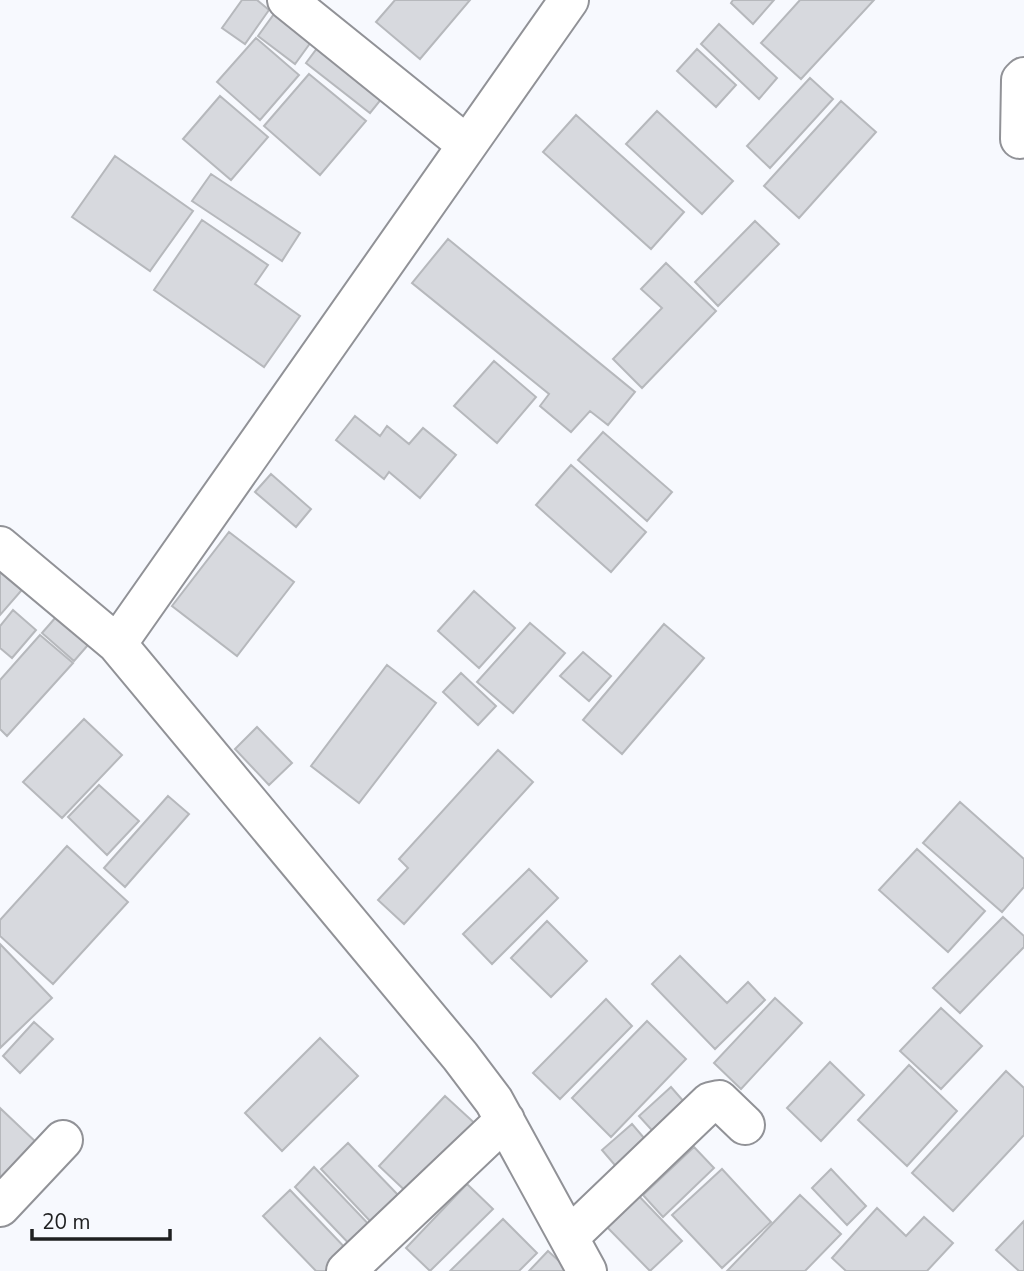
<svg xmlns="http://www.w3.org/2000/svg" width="1024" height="1271" viewBox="0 0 1024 1271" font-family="'Nunito Sans',sans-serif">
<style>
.building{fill:#d7d9de;stroke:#b6b8bc;stroke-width:2}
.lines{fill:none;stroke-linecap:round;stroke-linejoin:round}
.street-casing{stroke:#919297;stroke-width:42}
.street{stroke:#fff;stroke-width:38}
</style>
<rect width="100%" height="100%" fill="#f7f9fe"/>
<path class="building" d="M242,0H257L269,10L245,44L222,28Z
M395,0H470L420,59L376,22Z
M733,0H774L753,24L731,3Z
M800,0H874L801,79L761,43Z
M274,14L311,42L295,64L258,36Z
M719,24L777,78L759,99L701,44Z
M256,38L299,75L260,120L217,82Z
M318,47L383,97L370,113L306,63Z
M697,49L736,85L716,107L677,71Z
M309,74L366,121L320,175L264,126Z
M810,78L833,99L770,168L747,146Z
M220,96L268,137L231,180L183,139Z
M841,101L876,132L799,218L764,186Z
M657,111L733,181L702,214L626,144Z
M576,115L684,212L651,249L543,152Z
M115,156L193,211L150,271L72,217Z
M211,174L300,233L282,261L192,201Z
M202,220L268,265L255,284L300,316L264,367L154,290Z
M755,221L779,244L718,306L695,282Z
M448,239L635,392L608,425L590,411L571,432L540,406L549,394L412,283Z
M666,263L716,311L642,388L613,359L662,308L641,289Z
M494,361L536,397L497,443L454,406Z
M355,416L380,436L387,426L409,444L423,428L456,455L420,498L389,472L384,479L336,440Z
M603,432L672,492L647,521L578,460Z
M571,465L646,532L611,572L536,505Z
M271,474L311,509L296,527L255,492Z
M229,532L294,582L237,656L172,606Z
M0,561L27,584L0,615Z
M474,591L515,628L479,668L438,631Z
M63,609L95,637L74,661L42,633Z
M13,610L36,630L12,658L0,648V626Z
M530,623L565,653L513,713L477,682Z
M664,624L704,658L622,754L583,720Z
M40,635L73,663L7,736L0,729V680Z
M583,652L611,676L589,701L560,676Z
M387,665L436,703L359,803L311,766Z
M461,673L496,706L478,725L443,692Z
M84,719L122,755L62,818L23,782Z
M257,727L292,763L269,785L235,749Z
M498,750L533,782L404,924L378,900L408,868L399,859Z
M99,785L139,821L107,855L68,817Z
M168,796L189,814L125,887L104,868Z
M960,802L1024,859V887L1002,912L923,843Z
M67,846L128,902L53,984L0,936V920Z
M917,849L985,911L948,952L879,890Z
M529,869L558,898L492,964L463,934Z
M1003,917L1024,936V947L960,1013L933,988Z
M547,921L587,961L551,997L511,958Z
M0,944L52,998L0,1048Z
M680,956L727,1003L748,982L765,1000L715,1049L652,984Z
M775,998L802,1023L741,1089L714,1063Z
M606,999L632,1026L560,1099L533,1073Z
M941,1008L982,1046L941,1089L900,1051Z
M647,1021L686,1059L611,1137L572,1098Z
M34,1022L53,1039L20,1073L3,1056Z
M320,1038L358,1076L282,1151L245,1113Z
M830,1062L864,1095L821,1141L787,1108Z
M909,1065L957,1111L907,1166L858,1120Z
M1006,1071L1024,1088V1135L953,1211L912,1173Z
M671,1087L692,1111L660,1139L639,1116Z
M445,1096L481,1129L414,1199L379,1166Z
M0,1108L38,1144L0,1183Z
M632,1124L650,1145L620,1171L602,1150Z
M348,1143L399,1196L371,1222L321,1169Z
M694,1147L714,1168L663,1217L643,1195Z
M314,1167L376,1232L356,1251L295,1187Z
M722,1169L771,1222L722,1268L672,1215Z
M831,1169L866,1206L847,1225L812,1188Z
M467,1184L493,1209L430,1271L406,1248Z
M290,1190L351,1254L334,1271H316L263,1216Z
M635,1192L682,1241L650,1271L603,1223Z
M800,1195L841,1234L805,1271H727Z
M877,1208L906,1236L924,1217L953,1243L927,1271H846L832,1258Z
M503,1219L537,1253L519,1271H450Z
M1024,1221V1271H1019L996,1250Z
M548,1251L570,1271H529Z"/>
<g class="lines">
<defs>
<path id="street" d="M287,0L467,145
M1020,139L1021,80L1024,77
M0,546L117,644L460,1056L494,1101L587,1271
M117,644L569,0
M0,1207L63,1140
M569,1237L710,1102L719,1100L745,1125
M346,1271L505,1120"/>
</defs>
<use href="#street" class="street-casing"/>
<use href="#street" class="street"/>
</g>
<path d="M32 1229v10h138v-10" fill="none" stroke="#1f2021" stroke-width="3.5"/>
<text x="42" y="1229" font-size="21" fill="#1f2021" stroke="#f7f9fe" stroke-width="5" paint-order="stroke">20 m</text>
</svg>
